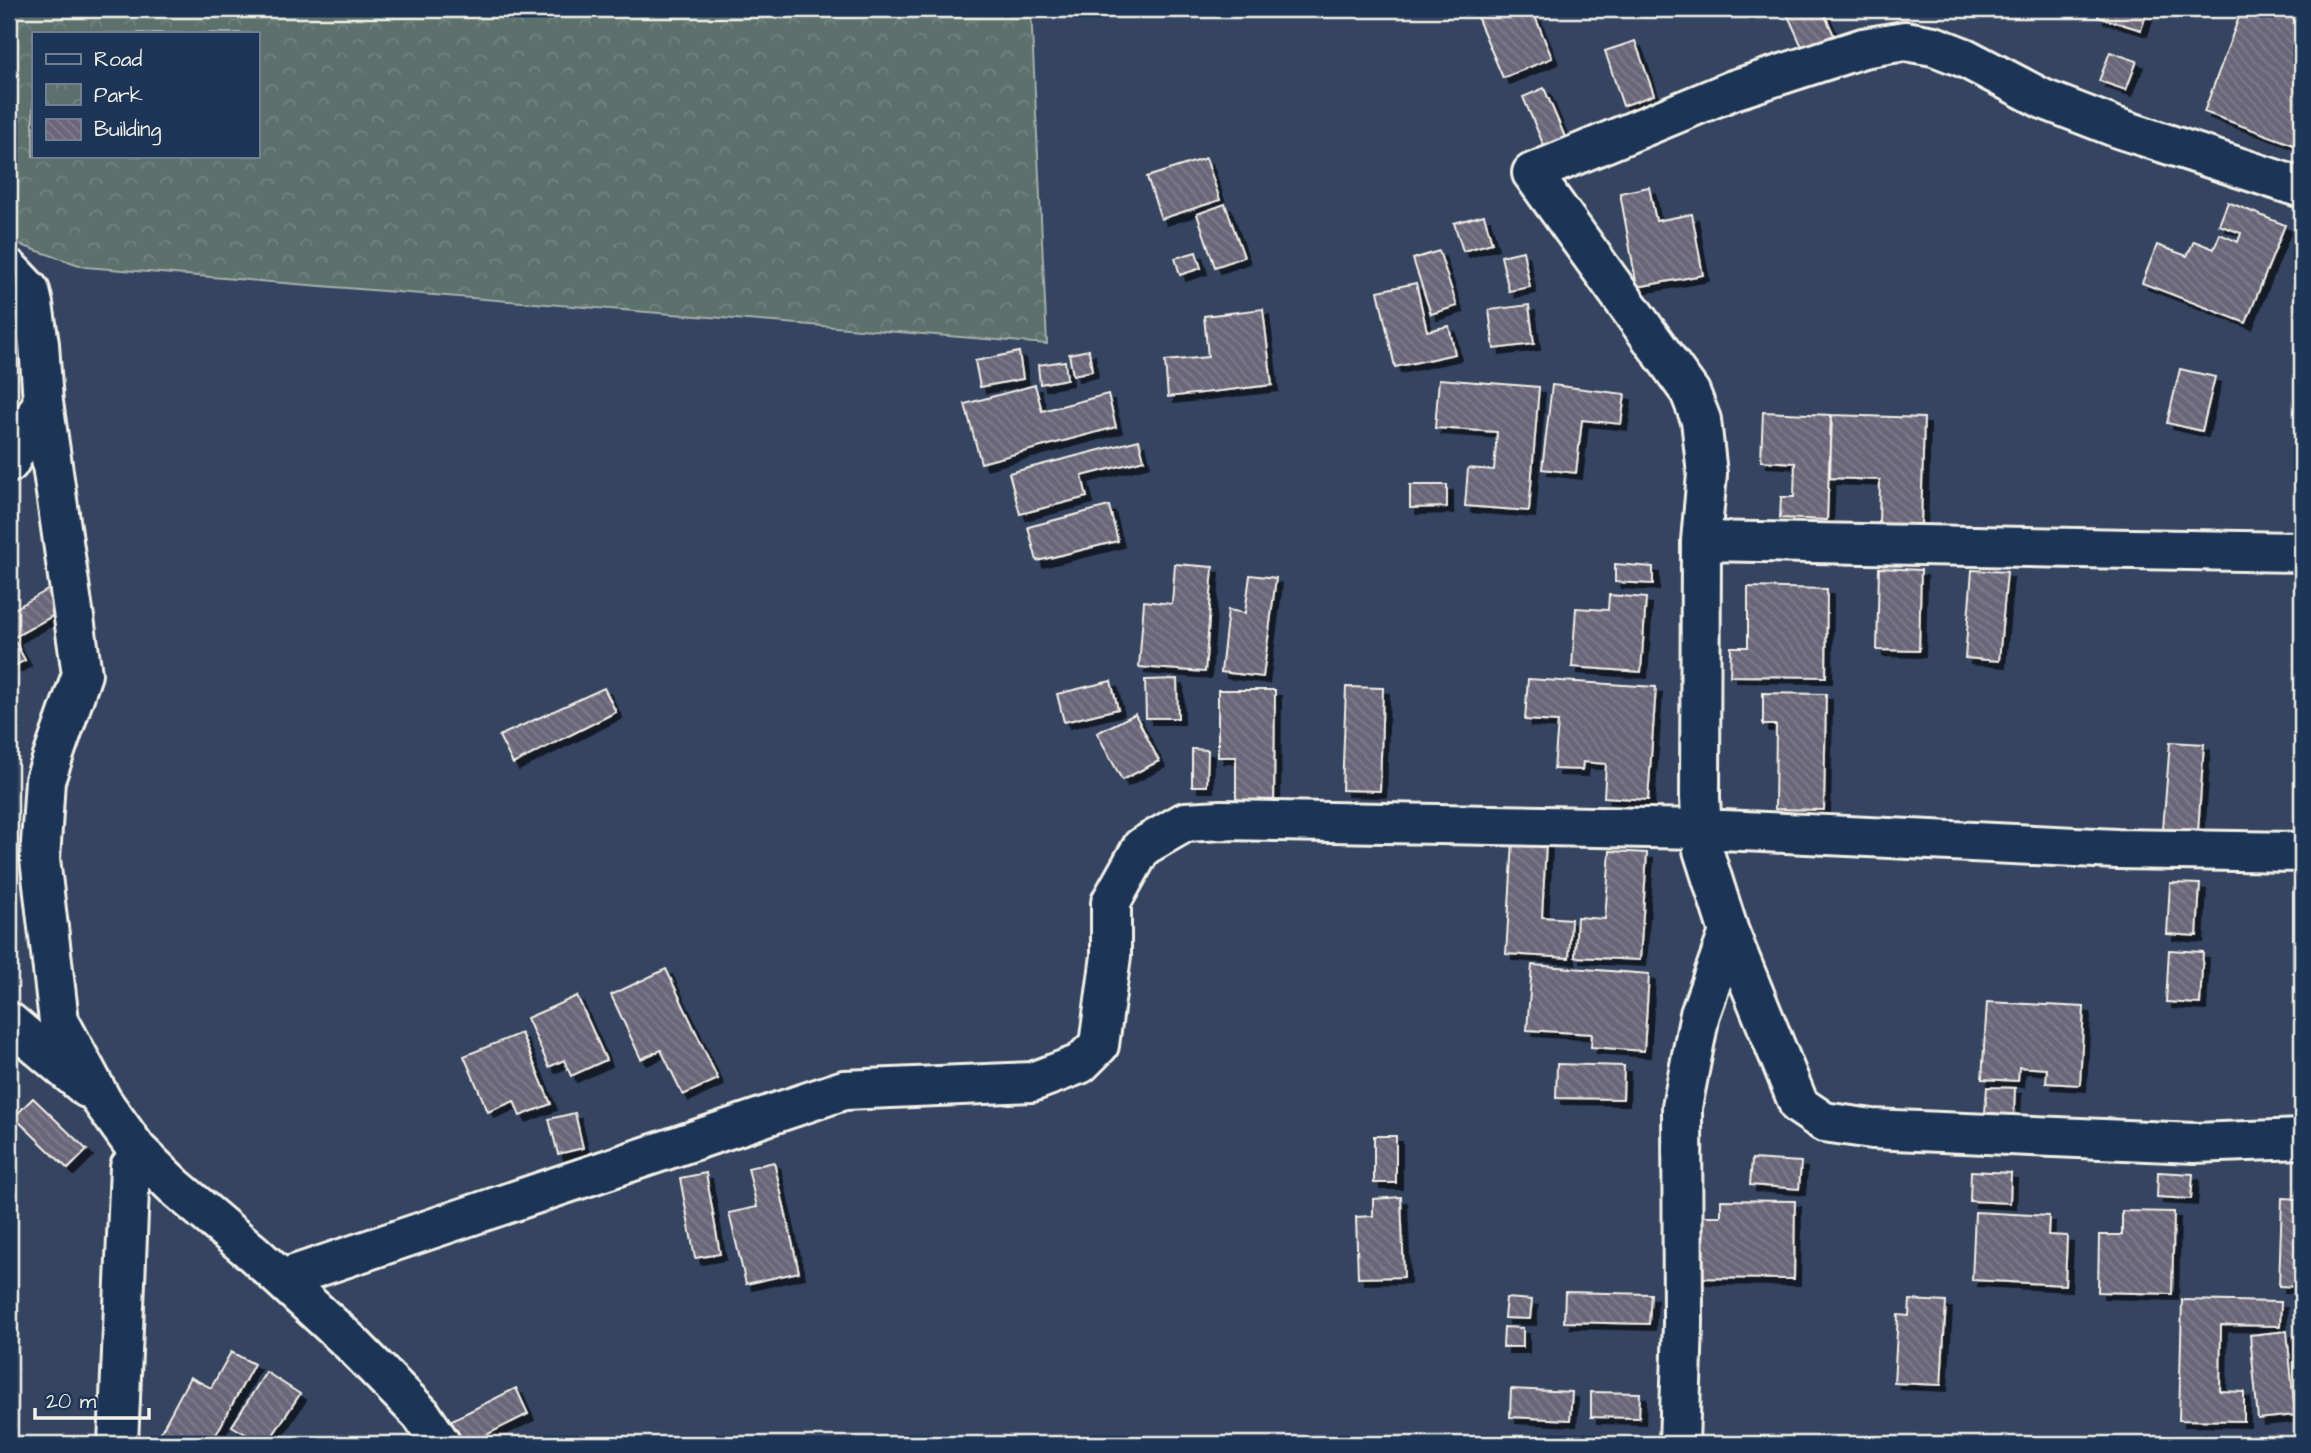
<svg xmlns="http://www.w3.org/2000/svg" width="2311" height="1453" viewBox="0 0 2311 1453" font-family="'Architects Daughter',sans-serif">
<style>
.park{fill:url(#park-crowns);stroke:#a8b0aa;stroke-width:2;fill-rule:evenodd}
.building{fill:url(#building-back-hatch);stroke:#f4f1e8;stroke-width:2;filter:url(#shadow)}
.lines{fill:none;stroke-linecap:round;stroke-linejoin:round}
.street-casing{stroke:#f4f1e8;stroke-width:44}
.street{stroke:#1d3557;stroke-width:38}
</style>
<defs>
<pattern id="park-crowns" width="20" height="18" patternUnits="userSpaceOnUse" patternTransform="scale(1.75)"><rect width="20" height="18" fill="#5c706c"/><path d="M2 6a3 3 0 1 1 6 0M12 15a3 3 0 1 1 6 0" fill="none" stroke="#748581"/></pattern>
<pattern id="building-back-hatch" width="6" height="6" patternUnits="userSpaceOnUse" patternTransform="scale(1.75)"><rect width="6" height="6" fill="#6b6679"/><path d="M-1 5l2 2M0 0l6 6M5-1l2 2" fill="none" stroke="#817c8c"/></pattern>
<filter id="shadow"><feDropShadow dx="6" dy="6" stdDeviation="0" flood-color="#0009"/></filter>
</defs>
<rect width="100%" height="100%" fill="#344461"/>
<filter id="ink" filterUnits="userSpaceOnUse"><feTurbulence type="fractalNoise" baseFrequency=".0143" numOctaves="2"/><feDisplacementMap in="SourceGraphic" scale="14" xChannelSelector="R" yChannelSelector="G"/><feConvolveMatrix kernelMatrix="1 2 1 2 8 2 1 2 1" color-interpolation-filters="sRGB"/></filter>
<g filter="url(#ink)">
<path class="park" d="M9,9H1031L1047,344L85,267L9,241ZM33,33H257V156H33Z"/>
<path class="building" d="M1483,9H1532L1552,58L1503,78L1475,12Z
M1785,9H1822L1838,44L1807,58Z
M2100,9H2148L2141,30L2098,17Z
M2242,9H2302V148L2204,112Z
M1635,41L1654,95L1623,106L1605,51Z
M2110,52L2137,61L2126,90L2099,81Z
M1544,88L1568,144L1547,153L1523,97Z
M1206,158L1220,200L1161,219L1147,177Z
M1649,187L1656,221L1692,214L1703,275L1637,287L1620,193Z
M2228,202L2285,225L2246,323L2142,283L2157,245L2187,256L2194,241L2214,249L2220,234L2238,242L2241,233L2219,225Z
M1225,204L1244,257L1215,267L1197,214Z
M1484,215L1492,243L1463,251L1454,223Z
M1439,251L1457,306L1431,314L1413,259Z
M1523,251L1530,287L1509,291L1501,256Z
M1196,252L1201,268L1180,275L1175,258Z
M1416,283L1427,331L1449,326L1455,354L1395,367L1378,291Z
M1529,305L1534,344L1494,349L1489,310Z
M1263,309L1272,385L1168,397L1165,361L1208,357L1204,316Z
M1089,350L1092,371L1073,375L1069,354Z
M1019,352L1023,379L980,387L975,361Z
M1065,361L1067,379L1040,384L1038,365Z
M2180,369L2215,377L2202,431L2167,423Z
M1439,379L1539,387L1529,511L1465,506L1468,468L1494,470L1497,432L1435,428Z
M1035,385L1042,411L1108,394L1116,427L981,463L965,404Z
M1552,385L1625,394L1621,424L1582,420L1576,473L1542,469Z
M1763,412L1831,415L1827,520L1780,518L1781,497H1794L1795,463L1761,461Z
M1832,415L1924,418L1921,525L1879,524L1880,480L1830,478Z
M1139,440L1144,460L1082,476L1087,497L1020,514L1009,473Z
M1410,485H1447V507L1410,508Z
M1109,506L1118,541L1037,561L1028,527Z
M1175,564L1213,567L1205,672L1139,667L1144,601L1172,604Z
M1615,564L1653,567V584L1615,582Z
M1879,568L1921,570L1919,651L1877,650Z
M1972,570L2007,572L1999,661L1965,658Z
M1250,575L1276,578L1263,677L1221,672L1228,610L1245,613Z
M1748,587L1827,589L1826,677L1730,676L1731,647H1748Z
M51,588L63,610L13,638L25,660L9,669V612Z
M1609,595L1646,598L1641,672L1572,667L1576,608L1608,610Z
M1177,679L1178,718H1146L1145,680Z
M1528,679L1656,687L1648,800L1604,797L1606,764L1583,762L1582,770L1554,769L1558,722L1525,720Z
M1111,681L1118,709L1064,722L1057,694Z
M1346,687L1383,688L1380,791L1342,790Z
M604,688L616,712L513,764L499,736Z
M1218,690H1275L1274,804L1236,803V757H1218Z
M1763,693L1826,694L1824,810L1775,809L1776,725H1763Z
M1135,714L1159,761L1122,780L1097,733Z
M2170,742L2204,744L2198,832L2163,829Z
M1192,749L1208,750L1207,786H1192Z
M1513,841L1546,843L1542,917L1571,919L1569,958L1506,954Z
M1610,851L1647,853L1640,960L1575,957L1577,917L1605,919Z
M2170,883L2200,884L2197,936L2167,934Z
M2293,888H2302V973H2293Z
M2169,950L2203,952L2200,1004L2166,1002Z
M1532,965L1649,974L1644,1051L1591,1047L1592,1034L1527,1030Z
M666,969L718,1079L683,1095L661,1050L641,1059L611,995Z
M577,996L606,1060L571,1076L564,1060L549,1067L527,1018Z
M1987,1002L2084,1007L2080,1085L2046,1083L2047,1069L2019,1067L2018,1081L1982,1079Z
M521,1033L551,1104L520,1116L514,1101L488,1112L464,1056Z
M1557,1064L1624,1066L1623,1099L1556,1098Z
M1987,1087L2015,1088L2014,1115L1985,1113Z
M33,1098L87,1150L68,1169L14,1117Z
M575,1113L583,1148L558,1154L549,1119Z
M1374,1136H1396V1183H1374Z
M1752,1159L1801,1162L1799,1189L1750,1185Z
M774,1162L799,1272L746,1284L729,1213L757,1207L748,1168Z
M1971,1171L2011,1173L2010,1203L1970,1201Z
M2158,1172L2193,1174L2191,1199L2157,1197Z
M706,1173L720,1254L695,1258L680,1178Z
M1401,1197L1404,1277L1358,1278L1356,1217L1373,1216V1199Z
M2282,1198L2302,1199V1287L2279,1286Z
M1721,1200L1795,1201L1794,1279L1694,1278L1695,1216H1721Z
M2122,1211L2174,1212L2172,1294L2098,1292L2099,1235H2122Z
M1975,1212L2049,1216L2048,1235L2067,1236L2065,1285L1972,1280Z
M1565,1292L1651,1294L1649,1324L1564,1322Z
M1506,1298L1532,1300L1530,1319L1504,1318Z
M1910,1300L1946,1302L1941,1385L1894,1383L1898,1315L1909,1316Z
M2182,1300L2281,1302L2280,1326L2221,1325L2220,1391L2244,1392V1421L2179,1420Z
M1504,1327L1523,1328V1347H1503Z
M2287,1331L2295,1415L2258,1419L2250,1335Z
M231,1352L254,1364L211,1444H168L157,1439L190,1377L211,1388Z
M266,1372L300,1394L267,1444H262L232,1426Z
M516,1388L528,1414L468,1444H451L442,1425Z
M1511,1389L1572,1392L1570,1420L1510,1417Z
M1591,1392L1640,1393L1639,1418L1591,1417Z
M1495,1440H1534V1444H1495Z"/>
<g class="lines">
<defs>
<path id="street" d="M2302,188L2118,128L2043,99L1965,58L1934,46L1905,41L1863,48L1733,90L1532,173L1690,392L1701,420L1707,474L1701,541L1700,798L1703,850L1729,932L1799,1105L1824,1122L1872,1129L2194,1143L2302,1139
M9,269L30,291L33,304L39,344L43,402L82,674L45,780L40,859L59,1021L102,1101L137,1150L175,1187L253,1253L351,1343L421,1414L441,1444
M9,463L43,402
M1701,541L2302,552
M9,1022L87,1088
M282,1279L844,1090L1032,1082L1080,1064L1099,1045L1111,956V902L1142,847L1185,822L1222,820L1702,829L2117,849L2302,852
M118,1444L130,1167
M1679,1444L1683,1323L1682,1107L1700,1014L1729,932"/>
</defs>
<use href="#street" class="street-casing"/>
<use href="#street" class="street"/>
</g>
</g>
<rect width="2311" height="1453" fill="none" stroke="#1d3557" stroke-width="35"/>
<rect x="18" y="18" width="2276" height="1418" fill="none" stroke="#f4f1e8" stroke-width="2.5" filter="url(#ink)"/>
<rect x="32" y="32" width="228" height="126" fill="#1d3557" stroke="#738091" stroke-width="2"/>
<rect x="46" y="54" width="35" height="10" fill="#1d3557" stroke="#738091" stroke-width="2"/>
<text x="94" y="66" font-size="21" fill="#f4f1e8">Road</text>
<rect x="46" y="84" width="35" height="21" fill="url(#park-crowns)" stroke="#738091" stroke-width="2"/>
<text x="94" y="102" font-size="21" fill="#f4f1e8">Park</text>
<rect x="46" y="119" width="35" height="21" fill="url(#building-back-hatch)" stroke="#738091" stroke-width="2"/>
<text x="94" y="136" font-size="21" fill="#f4f1e8">Building</text>
<path d="M35 1408v10h114v-10" fill="none" stroke="#f4f1e8" stroke-width="3.5"/>
<text x="46" y="1408" font-size="21" fill="#f4f1e8" stroke="#1d3557" stroke-width="5" paint-order="stroke">20 m</text>
</svg>
